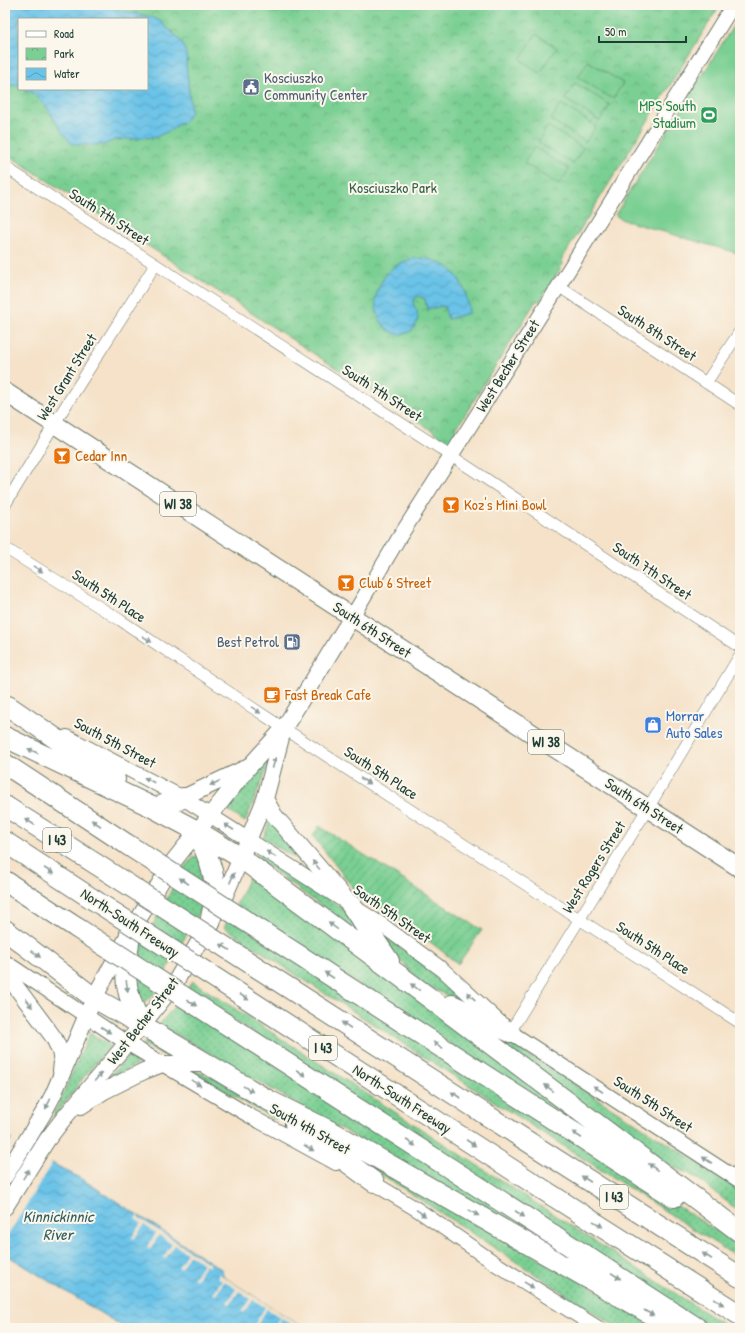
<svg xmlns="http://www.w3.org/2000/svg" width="745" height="1333" viewBox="0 0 745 1333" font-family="'Patrick Hand',sans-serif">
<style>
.grass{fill:url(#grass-dots);stroke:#4c8664}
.park{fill:url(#park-crowns);stroke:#4c8664;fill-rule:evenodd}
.garden{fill:url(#garden-furrows);stroke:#4c8664}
.pitch{fill:#7acf93;stroke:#4c8664}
.water{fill:url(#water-waves);stroke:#44808e}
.pier{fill:#f5e2c9}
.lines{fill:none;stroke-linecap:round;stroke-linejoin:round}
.minor-casing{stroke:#6a7768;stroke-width:12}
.tertiary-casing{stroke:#6a7768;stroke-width:16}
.secondary-casing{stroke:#6a7768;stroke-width:18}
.primary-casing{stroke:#6a7768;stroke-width:20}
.motorway-casing{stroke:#6a7768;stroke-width:22}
.minor{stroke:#fff;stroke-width:11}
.tertiary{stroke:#fff;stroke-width:14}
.secondary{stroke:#fff;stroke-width:16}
.primary{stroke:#fff;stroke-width:18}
.motorway{stroke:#fff;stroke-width:20}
.motorway-bridge-casing{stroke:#6a7768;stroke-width:22;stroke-linecap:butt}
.motorway-bridge{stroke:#fff;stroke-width:20}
.oneway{fill:#8f9e9a}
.labels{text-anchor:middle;stroke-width:4;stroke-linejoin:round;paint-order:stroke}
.shield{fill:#fbf7ec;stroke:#61756b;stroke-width:1}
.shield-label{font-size:14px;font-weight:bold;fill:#1f3d34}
.service-label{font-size:15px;fill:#4e5e75;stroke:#fbf7ec;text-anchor:start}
.leisure-label{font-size:15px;fill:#27864d;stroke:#fbf7ec;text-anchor:end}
.park-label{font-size:15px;fill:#36624c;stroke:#fbf7ec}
.street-label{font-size:15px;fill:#1f3d34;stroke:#fbf7ec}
.food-label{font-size:15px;fill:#c56008;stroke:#fbf7ec;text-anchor:start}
.shop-label{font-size:15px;fill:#366cbe;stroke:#fbf7ec;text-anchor:start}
.water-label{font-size:16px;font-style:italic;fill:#325e61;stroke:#fbf7ec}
</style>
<defs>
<pattern id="grass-dots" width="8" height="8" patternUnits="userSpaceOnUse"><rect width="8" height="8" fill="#7acf93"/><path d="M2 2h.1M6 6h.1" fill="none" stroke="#63a979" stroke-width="1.8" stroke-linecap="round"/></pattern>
<pattern id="park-crowns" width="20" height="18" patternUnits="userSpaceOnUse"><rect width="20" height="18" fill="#7acf93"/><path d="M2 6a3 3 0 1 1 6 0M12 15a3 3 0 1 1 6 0" fill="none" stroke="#63a979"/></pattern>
<pattern id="garden-furrows" width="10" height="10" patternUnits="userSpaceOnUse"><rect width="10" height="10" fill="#7acf93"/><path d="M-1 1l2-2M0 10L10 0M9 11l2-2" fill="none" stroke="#63a979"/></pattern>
<pattern id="water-waves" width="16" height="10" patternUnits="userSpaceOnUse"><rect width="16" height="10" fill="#6ac3e8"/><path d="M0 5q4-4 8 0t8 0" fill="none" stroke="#57a0bd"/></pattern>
</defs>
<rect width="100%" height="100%" fill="#fbf7ec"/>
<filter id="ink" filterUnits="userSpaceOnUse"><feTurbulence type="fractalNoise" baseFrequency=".025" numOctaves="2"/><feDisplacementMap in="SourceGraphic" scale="8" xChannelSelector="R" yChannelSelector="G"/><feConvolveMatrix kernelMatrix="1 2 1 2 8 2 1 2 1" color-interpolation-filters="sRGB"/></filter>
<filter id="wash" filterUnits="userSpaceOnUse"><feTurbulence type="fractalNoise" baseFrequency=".012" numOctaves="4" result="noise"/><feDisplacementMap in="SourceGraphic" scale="16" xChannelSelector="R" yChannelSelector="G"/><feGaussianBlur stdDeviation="0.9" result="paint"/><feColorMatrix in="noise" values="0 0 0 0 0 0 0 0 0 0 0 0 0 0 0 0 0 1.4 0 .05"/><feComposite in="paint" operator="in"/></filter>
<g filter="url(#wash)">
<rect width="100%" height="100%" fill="#f5e2c9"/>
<path class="grass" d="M269,758L271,759L245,822L227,810Z
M270,821L301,860H298L263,838Z
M259,854L342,908L373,944L256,858Z
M200,855L206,889L201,908L153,995L143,1003L138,998L134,974L138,953L181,872C186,864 191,858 200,855Z
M251,873L576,1117L597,1139L236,905Z
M230,918L740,1246V1259L301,978L224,927Z
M380,933L424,964L443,980L462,1000L461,1002L425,985L417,979L381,937Z
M192,981L729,1328H709L618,1270L187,990Z
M179,1001L530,1228L526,1235L160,1025L162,1021Z
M462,1013L740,1189V1212L695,1177L640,1151Z
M90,1033L110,1046L79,1083L55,1117L53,1116Z
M148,1038L174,1055H162L144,1045V1044Z
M128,1056L139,1063L109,1079L108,1078Z
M191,1069L219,1080L276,1117L275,1120L191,1071Z
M330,1141L664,1328H618Z"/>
<path class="park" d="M5,5H720L562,259L563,264L540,301H536L456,429L457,434L453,441L446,443L440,440L439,435L5,153ZM19,19H147V89H19Z"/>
<path class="garden" d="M319,826L482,930L458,964L433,944L354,889L313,836Z"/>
<path class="pitch" d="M740,15V254L623,220L615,215Z
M536,34L557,48L540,73L520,59Z
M588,61L623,83L613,99L578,77Z
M575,83L610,105L600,121L565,99Z
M561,104L596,126L586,142L551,120Z
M548,126L583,148L573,164L538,142Z
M534,147L569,169L559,185L524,163Z"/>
<path class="water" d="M5,5H104C121,14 143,11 160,21C163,23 165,26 167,28C182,40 183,42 188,61H186L191,112L184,122L178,125L173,129L156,137L115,140L104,145H78L71,143L62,132L48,109L34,94L24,89H147V19H19V86L5,84Z
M417,258C451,258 467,282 469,313L448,319L444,306L427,309L425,299L419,296L415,298L413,303C414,306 416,309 417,311C423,336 388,347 377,312C374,302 376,292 381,283C388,268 402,260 417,258Z
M5,1134L29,1155L52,1163L85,1181L221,1269L224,1277L304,1328H125L5,1254Z"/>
<path class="pier" d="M13,1138L30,1153L53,1161L5,1240V1151Z
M138,1215L139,1218L210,1264L208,1267L205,1265L196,1280L194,1278L203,1263L189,1255L180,1269L178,1267L187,1253L175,1245L165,1259L163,1258L172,1244L159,1235L150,1249L147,1248L156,1233L144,1225L134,1239L132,1238L141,1223L135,1219Z
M219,1274L224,1277L304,1328H293L294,1326L282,1318L275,1328H273L280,1317L267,1309L256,1327L254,1326L265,1307L253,1300L244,1313L242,1312L251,1299L239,1291L230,1304L227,1303L236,1289L224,1281L216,1295L213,1294L222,1280L217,1277Z"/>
</g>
<g filter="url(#ink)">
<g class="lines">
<defs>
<path id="minor" d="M5,167L441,449L740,647
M558,286L740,405
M706,383L740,331
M5,505L63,410L155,265
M5,548L120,620L268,718L740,1023
M510,1032L648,808L740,655"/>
<path id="tertiary" d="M352,617L397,541L550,300L733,5
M67,737L183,798L382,925L443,970L510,1032L740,1181
M5,962L127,1043L250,1116L336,1163
M365,1178L418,1210L496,1264L598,1328"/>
<path id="secondary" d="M183,798L244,769
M265,799L274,815L351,905
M5,972L54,1038L60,1051L62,1062L61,1071
M81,1106L104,1091L144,1071L162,1064H207
M5,1176L44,1112L53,1095L94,998L122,947L172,863L248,768L284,728L352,617
M5,1207L47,1140L64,1118L142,1025L173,986L210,923L225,895L241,858L265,799L283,730"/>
<path id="primary" d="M5,392L740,868"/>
<path id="motorway" d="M8,706L115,779
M5,737L150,806L197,831L241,858L431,999L740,1232
M5,764L128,845
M5,806L110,873
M155,808L183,798
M197,831C205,850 214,869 215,890C215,901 212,913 210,923
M5,842L94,900
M5,881L77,928
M351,905L389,961
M5,930L94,998L142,1025L266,1099L334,1133L675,1328
M130,933C129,946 126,960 126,973C126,992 133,1009 142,1025
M452,1005L510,1032
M506,1089L674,1197
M488,1116L740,1277
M295,1124L374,1182
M553,1196L740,1315
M572,1247L697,1328"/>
</defs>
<use href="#minor" class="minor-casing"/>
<use href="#tertiary" class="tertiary-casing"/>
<use href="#secondary" class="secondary-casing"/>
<use href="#primary" class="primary-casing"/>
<use href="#motorway" class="motorway-casing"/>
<use href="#minor" class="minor"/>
<use href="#tertiary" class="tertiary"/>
<use href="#secondary" class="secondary"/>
<use href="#primary" class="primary"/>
<use href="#motorway" class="motorway"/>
<defs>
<path id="motorway-bridge" d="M128,845L506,1089
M110,873L488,1116
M94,900L553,1196
M77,928L572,1247"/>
</defs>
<use href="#motorway-bridge" class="motorway-bridge-casing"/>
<use href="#motorway-bridge" class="motorway-bridge"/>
</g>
<defs><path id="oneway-solid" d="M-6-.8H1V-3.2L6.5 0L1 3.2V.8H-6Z"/></defs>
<g class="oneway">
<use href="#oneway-solid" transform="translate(38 569) rotate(32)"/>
<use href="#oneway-solid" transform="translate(147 639) rotate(34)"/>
<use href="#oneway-solid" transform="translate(256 710) rotate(34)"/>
<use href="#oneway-solid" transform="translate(33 751) rotate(-155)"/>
<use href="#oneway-solid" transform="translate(274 763) rotate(-75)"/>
<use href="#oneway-solid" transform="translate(149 780) rotate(-152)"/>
<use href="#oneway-solid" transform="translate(365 781) rotate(33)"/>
<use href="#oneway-solid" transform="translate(215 783) rotate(155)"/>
<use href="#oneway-solid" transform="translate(30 822) rotate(-147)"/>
<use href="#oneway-solid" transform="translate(96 823) rotate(-147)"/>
<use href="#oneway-solid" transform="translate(229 827) rotate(-147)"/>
<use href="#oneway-solid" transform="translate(271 854) rotate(-147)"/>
<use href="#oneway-solid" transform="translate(316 865) rotate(-130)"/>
<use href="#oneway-solid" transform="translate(49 871) rotate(33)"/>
<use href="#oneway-solid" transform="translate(232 878) rotate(-66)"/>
<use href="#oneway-solid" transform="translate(184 881) rotate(-147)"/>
<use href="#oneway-solid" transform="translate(333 926) rotate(-144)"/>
<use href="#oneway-solid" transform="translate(225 947) rotate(-147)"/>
<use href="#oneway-solid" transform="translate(36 954) rotate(37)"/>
<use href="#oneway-solid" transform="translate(329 975) rotate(-147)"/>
<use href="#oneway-solid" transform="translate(127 986) rotate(82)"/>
<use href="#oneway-solid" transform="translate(415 987) rotate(-144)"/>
<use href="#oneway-solid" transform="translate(471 996) rotate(-137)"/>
<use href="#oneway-solid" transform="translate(244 997) rotate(33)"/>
<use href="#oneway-solid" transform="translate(29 1003) rotate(54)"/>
<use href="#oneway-solid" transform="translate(192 1003) rotate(33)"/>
<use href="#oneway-solid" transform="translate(346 1025) rotate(-147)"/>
<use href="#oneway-solid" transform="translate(106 1030) rotate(33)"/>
<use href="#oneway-solid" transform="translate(438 1045) rotate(-147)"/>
<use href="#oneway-solid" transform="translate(301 1073) rotate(33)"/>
<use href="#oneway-solid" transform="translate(98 1077) rotate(-50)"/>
<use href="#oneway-solid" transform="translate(196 1083) rotate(31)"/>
<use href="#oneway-solid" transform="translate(549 1088) rotate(-143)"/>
<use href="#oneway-solid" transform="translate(248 1089) rotate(31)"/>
<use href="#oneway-solid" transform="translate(598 1089) rotate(-147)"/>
<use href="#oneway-solid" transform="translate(456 1095) rotate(-147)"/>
<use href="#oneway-solid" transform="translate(48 1104) rotate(117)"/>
<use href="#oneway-solid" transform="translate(577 1135) rotate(-147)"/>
<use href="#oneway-solid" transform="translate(411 1143) rotate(33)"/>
<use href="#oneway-solid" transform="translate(471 1143) rotate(33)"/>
<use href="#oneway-solid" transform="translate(309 1148) rotate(29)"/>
<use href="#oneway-solid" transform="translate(707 1160) rotate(-147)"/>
<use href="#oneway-solid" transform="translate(653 1167) rotate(-143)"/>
<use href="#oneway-solid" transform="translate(26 1174) rotate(-58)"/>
<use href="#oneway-solid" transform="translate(586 1179) rotate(-147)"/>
<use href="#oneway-solid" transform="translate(421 1213) rotate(34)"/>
<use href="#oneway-solid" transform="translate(474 1213) rotate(30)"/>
<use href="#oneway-solid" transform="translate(520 1214) rotate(33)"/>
<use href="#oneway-solid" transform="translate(598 1224) rotate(32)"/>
<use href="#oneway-solid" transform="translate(707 1256) rotate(-147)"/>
<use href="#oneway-solid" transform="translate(616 1276) rotate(33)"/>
<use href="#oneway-solid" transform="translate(529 1285) rotate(32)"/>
<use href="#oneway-solid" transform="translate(719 1302) rotate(32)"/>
<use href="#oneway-solid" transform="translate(649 1313) rotate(30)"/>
</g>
</g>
<defs>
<symbol id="civic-square" viewBox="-11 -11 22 22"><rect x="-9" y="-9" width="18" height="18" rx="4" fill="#5c6f8a" stroke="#fbf7ec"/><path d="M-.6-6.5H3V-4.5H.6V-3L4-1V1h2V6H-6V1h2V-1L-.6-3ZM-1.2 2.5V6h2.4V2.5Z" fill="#fff"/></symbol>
<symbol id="stadium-square" viewBox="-11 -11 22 22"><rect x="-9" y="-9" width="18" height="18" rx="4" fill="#2e9e5b" stroke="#fbf7ec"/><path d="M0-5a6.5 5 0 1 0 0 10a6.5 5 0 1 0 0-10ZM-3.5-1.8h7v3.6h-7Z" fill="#fff"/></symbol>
<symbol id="bar-square" viewBox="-11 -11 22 22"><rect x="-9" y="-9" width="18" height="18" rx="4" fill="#e8710a" stroke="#fbf7ec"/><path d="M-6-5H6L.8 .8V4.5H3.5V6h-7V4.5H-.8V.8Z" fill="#fff"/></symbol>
<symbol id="fuel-square" viewBox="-11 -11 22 22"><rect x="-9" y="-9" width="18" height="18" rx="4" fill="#5c6f8a" stroke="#fbf7ec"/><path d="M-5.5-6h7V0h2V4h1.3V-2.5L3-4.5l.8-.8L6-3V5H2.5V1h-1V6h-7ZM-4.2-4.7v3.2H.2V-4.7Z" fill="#fff"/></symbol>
<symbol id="cafe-square" viewBox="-11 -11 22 22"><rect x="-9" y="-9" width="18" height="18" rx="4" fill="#e8710a" stroke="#fbf7ec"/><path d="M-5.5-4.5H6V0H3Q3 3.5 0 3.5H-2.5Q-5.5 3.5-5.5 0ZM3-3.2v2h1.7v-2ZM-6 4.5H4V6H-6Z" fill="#fff"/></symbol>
<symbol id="shop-square" viewBox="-11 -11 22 22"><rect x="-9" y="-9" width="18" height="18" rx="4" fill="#3f7fe0" stroke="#fbf7ec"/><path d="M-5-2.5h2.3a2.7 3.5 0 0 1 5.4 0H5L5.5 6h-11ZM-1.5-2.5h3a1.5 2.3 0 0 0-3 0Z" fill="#fff"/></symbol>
</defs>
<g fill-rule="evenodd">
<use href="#civic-square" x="241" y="77" width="20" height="20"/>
<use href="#stadium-square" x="699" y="105" width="20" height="20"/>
<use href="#bar-square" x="52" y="446" width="20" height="20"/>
<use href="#bar-square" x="441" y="495" width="20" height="20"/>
<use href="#bar-square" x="336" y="573" width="20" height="20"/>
<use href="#fuel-square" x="282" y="632" width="20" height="20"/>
<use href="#cafe-square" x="262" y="685" width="20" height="20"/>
<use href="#shop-square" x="643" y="715" width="20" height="20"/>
</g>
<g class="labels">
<g class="shield">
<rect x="160" y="492" width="36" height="24" rx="3"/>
<rect x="528" y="730" width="36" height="24" rx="3"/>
<rect x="43" y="828" width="28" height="24" rx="3"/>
<rect x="309" y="1036" width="28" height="24" rx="3"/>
<rect x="600" y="1185" width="28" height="24" rx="3"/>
</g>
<g class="shield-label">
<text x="178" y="509">WI 38</text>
<text x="546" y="747">WI 38</text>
<text x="57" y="845">I 43</text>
<text x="323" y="1053">I 43</text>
<text x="614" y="1202">I 43</text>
</g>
<g class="service-label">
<text x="264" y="83">Kosciuszko<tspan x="264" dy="17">Community Center</tspan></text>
<text x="279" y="647" text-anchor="end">Best Petrol</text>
</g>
<g class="leisure-label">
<text x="696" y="111">MPS South<tspan x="696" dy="17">Stadium</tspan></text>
</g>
<g class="park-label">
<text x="393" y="193">Kosciuszko Park</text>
</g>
<g class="street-label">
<text transform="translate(109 217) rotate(33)" y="5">South 7th Street</text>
<text transform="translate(657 333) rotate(33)" y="5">South 8th Street</text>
<text transform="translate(508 366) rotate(-58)" y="5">West Becher Street</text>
<text transform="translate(67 377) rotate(-58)" y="5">West Grant Street</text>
<text transform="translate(382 393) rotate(33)" y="5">South 7th Street</text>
<text transform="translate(652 571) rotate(34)" y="5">South 7th Street</text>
<text transform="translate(109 596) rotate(33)" y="5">South 5th Place</text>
<text transform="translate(372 630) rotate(33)" y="5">South 6th Street</text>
<text transform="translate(115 743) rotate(28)" y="5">South 5th Street</text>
<text transform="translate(381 773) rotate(33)" y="5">South 5th Place</text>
<text transform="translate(644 806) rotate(33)" y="5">South 6th Street</text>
<text transform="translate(594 867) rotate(-58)" y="5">West Rogers Street</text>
<text transform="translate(392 914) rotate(35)" y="5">South 5th Street</text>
<text transform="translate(130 923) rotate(33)" y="5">North-South Freeway</text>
<text transform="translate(653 948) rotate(33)" y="5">South 5th Place</text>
<text transform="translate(143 1021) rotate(-52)" y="5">West Becher Street</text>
<text transform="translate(402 1099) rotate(33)" y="5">North-South Freeway</text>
<text transform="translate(653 1104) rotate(33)" y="5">South 5th Street</text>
<text transform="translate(310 1129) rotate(29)" y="5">South 4th Street</text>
</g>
<g class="food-label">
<text x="75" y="461">Cedar Inn</text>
<text x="464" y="510">Koz's Mini Bowl</text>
<text x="359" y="588">Club 6 Street</text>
<text x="285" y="700">Fast Break Cafe</text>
</g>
<g class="shop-label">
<text x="666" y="721">Morrar<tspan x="666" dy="17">Auto Sales</tspan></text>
</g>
<g class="water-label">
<text x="58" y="1222">Kinnickinnic<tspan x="58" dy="18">River</tspan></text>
</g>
</g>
<rect width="745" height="1333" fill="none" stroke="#fbf7ec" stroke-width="20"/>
<rect x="18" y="18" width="130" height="72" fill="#fbf7ec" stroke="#a3ada2"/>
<rect x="26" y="31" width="20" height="6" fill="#ffffff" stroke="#a3ada2"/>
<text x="54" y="38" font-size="12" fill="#1f3d34">Road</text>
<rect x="26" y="48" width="20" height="12" fill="url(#park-crowns)" stroke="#a3ada2"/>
<text x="54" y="58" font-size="12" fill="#1f3d34">Park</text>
<rect x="26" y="68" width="20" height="12" fill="url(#water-waves)" stroke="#a3ada2"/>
<text x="54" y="78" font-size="12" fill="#1f3d34">Water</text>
<path d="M599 36v6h87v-6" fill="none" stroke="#1f3d34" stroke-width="2"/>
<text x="605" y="36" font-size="12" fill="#1f3d34" stroke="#fbf7ec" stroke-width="3" paint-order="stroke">50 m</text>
</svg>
